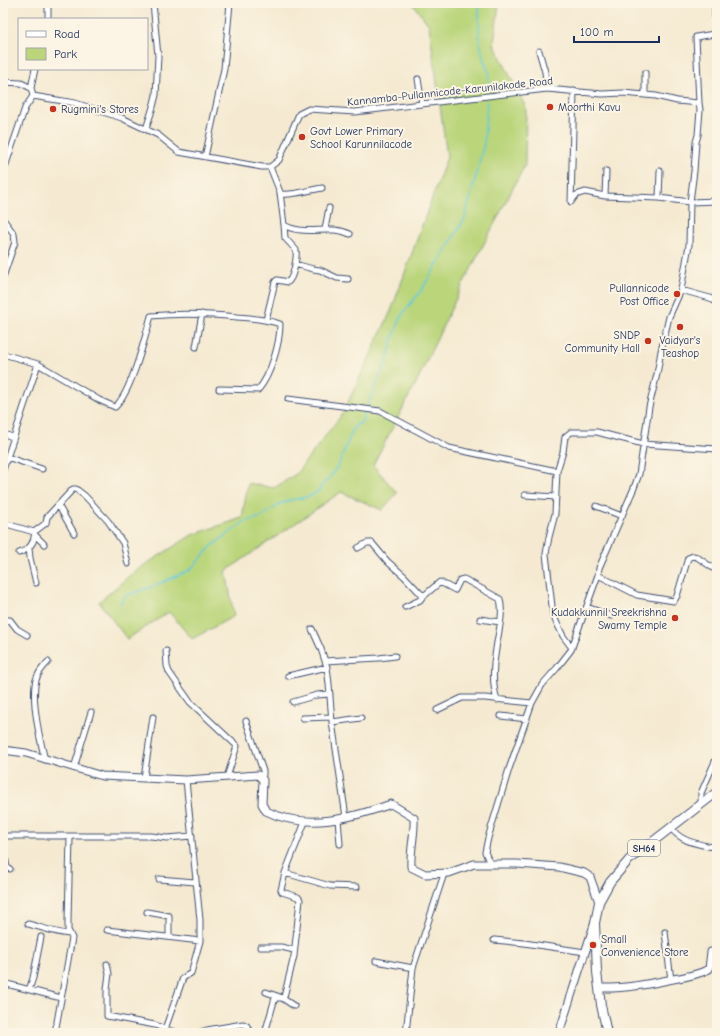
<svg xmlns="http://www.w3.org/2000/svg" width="720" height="1036" viewBox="0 0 720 1036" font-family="'Comic Neue',sans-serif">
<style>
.green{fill:#bad57a;stroke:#6a826c}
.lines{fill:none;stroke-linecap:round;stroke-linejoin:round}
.stream{stroke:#5fc8dc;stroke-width:1.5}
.minor-casing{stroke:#3c4b6f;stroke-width:7}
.secondary-casing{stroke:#3c4b6f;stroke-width:9}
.primary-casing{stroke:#3c4b6f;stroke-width:10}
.minor{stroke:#fff;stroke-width:5}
.secondary{stroke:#fff;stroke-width:7}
.primary{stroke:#fff;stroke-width:8}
.poi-dot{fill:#c8321e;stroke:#fcf5e5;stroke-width:1.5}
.labels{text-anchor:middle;stroke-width:4;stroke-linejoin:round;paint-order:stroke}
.shield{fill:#fcf5e5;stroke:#5e6a86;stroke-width:1}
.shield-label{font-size:10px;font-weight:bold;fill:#1b2f5e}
.street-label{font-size:11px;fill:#1b2f5e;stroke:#fcf5e5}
.poi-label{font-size:11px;fill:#1b2f5e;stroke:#fcf5e5;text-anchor:start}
</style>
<rect width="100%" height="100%" fill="#fcf5e5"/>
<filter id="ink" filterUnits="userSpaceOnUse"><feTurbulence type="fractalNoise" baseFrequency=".025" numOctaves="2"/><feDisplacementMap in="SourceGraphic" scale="8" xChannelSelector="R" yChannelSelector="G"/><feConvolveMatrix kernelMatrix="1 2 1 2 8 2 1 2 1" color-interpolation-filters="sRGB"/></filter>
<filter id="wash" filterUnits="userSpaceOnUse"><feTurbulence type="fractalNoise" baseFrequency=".012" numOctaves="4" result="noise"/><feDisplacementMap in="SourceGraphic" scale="16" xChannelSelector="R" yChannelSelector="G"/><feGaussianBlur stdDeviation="0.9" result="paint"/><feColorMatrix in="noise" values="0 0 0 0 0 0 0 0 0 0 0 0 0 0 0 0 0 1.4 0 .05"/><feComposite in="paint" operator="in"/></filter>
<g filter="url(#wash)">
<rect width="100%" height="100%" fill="#f5ead1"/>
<path class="green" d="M412,3H499L494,44L526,108L525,165L462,286L416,383L373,465L397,493L382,510L341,492L226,571L234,616L192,639L169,612L127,639L99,602L135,571L192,535L242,518L248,483L274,488L296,474L343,413L391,311L447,157L429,25Z"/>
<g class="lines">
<path class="stream" d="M479,3V38L484,61L489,73L487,90
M120,603L125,596L154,586L190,570L212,546L244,522L262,517L280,504L290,500L308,497L319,491L321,486L331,476L339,464L353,429L356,425L361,423L378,379L387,362L392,340L403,313L421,291L465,218L484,144L487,101"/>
</g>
</g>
<g filter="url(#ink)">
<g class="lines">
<defs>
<path id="minor" d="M48,3V19
M714,34L715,31V3
M539,51L545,72L547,89
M645,73V95
M418,79L422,104
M3,82L21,83L31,88
M574,91L571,202L576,195L585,192L605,196L659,198L690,202L717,201
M33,96L31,88L35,69
M699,103L696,37L714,34L717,35
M146,129L153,107L156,95L158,56L153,3
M205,157L224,69L230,3
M270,167L280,192L284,225C305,237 329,224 350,234
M3,173L25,108L33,96L75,103L122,118L158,135L179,152L262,167H270L279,160L299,114L309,109L355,112L547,89L602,94L623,93L656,96L677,101L699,103L700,110L698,135L696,142L694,171L690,202L689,245L681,290L669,317L661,351L657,374L649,407L639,474L634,488L599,568L598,575L571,650L557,668L542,685L532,703L509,769L488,838L485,852L490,864
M280,194C292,196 309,190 322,188
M605,196L606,171
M659,198L660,171
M3,219L14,234L15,242L3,277
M325,229L329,208
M295,264L313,269L320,270L337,278L348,279
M681,290L710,298L717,303
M266,320L275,282L277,280L288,282C294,277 297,257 296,250L285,238L284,225
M196,347L202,314
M3,354L38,364L99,400L115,407C131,393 145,338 151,316C180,313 208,314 237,317C252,318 266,319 280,324C280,343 271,375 258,390L219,389
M288,399L380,411L449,448L557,471
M3,434L13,437
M7,457L42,469
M3,470L38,364
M525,495L556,497
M58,505L74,533
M596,506L622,516
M3,523L34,532L46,523L47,517L73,489H76L85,496L108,521L123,543L128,564
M35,535L44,544
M29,548L30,558L36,583
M358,548L367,543H372L388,562L404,576L421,594L425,595L440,582L455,590L460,580L464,579L500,599C504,615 498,633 496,649C493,665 492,684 497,700
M19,553C28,550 36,543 34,532
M598,575L637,595L674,601L677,596L688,558L693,556L697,557L717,571
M405,607L420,600L424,595
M587,607L611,616
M480,619L500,622
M3,623L8,620H10L17,629L27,635
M312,629L321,649L327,667L329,684L332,722L346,817
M572,648L563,636L553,615L546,554L549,537L555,514L557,471L563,452L565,437L571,432H597L643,444L717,449
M166,651L167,666L169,672L190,702L237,746L227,777
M325,661L379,658L395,656
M288,676L327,667
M293,702L317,695L330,694
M437,710L462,698H485L532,703
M501,716L527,719
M303,718L331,717
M246,721L263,771V775L260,776
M332,722L361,718
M45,760C40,740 31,699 36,680C38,673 43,667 48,662
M74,768L91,712
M144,778L153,717
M701,804V793L717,757
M338,819L340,844
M671,828C682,843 700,844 717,848
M3,836H151L167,838L192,836
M3,843L7,868L10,869
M285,873L330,886L357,887
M159,879L195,882
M147,912L169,916V937
M28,924C41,927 58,934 70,934
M107,930L200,941
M665,932L671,980
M494,940L524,943L585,952
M260,947H281L294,950
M376,961L413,968L406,1033
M107,964L109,974L107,989V1016L155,1025L165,1029
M413,968L444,874
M3,983L61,998
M29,990L33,978L41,937
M266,992L280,997
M282,998L294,1006
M55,1033L72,938L68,930V921L70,837
M178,1033L165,1029L183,978L191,973L200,941V920L186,780
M197,1033L207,1030L243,1024L247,1026L250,1033
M265,1033L275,998H282L284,997L294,956L300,900L298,897L282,892L281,890L285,873L305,822"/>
<path id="secondary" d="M3,750L26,753L102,776L186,780L258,775L263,780L262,804L266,811C306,831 352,818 391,804L414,818C415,834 410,850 411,867L425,874L449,873L474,864H517L559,867L584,873L590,877L599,902
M599,988C624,989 649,984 673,979C686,977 698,975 709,969L711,952H717
M559,1033L594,925"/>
<path id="primary" d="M607,1033L601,1005L597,972L595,923L599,902L610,882L629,860L717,792"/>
</defs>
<use href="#minor" class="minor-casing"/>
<use href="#secondary" class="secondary-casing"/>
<use href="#primary" class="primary-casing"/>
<use href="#minor" class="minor"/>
<use href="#secondary" class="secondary"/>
<use href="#primary" class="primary"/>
</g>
</g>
<g class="poi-dot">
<circle cx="550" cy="107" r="4"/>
<circle cx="53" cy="109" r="4"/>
<circle cx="302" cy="137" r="4"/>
<circle cx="677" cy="294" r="4"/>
<circle cx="680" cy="327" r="4"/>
<circle cx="648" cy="341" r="4"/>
<circle cx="675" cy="618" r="4"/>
<circle cx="593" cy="945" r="4"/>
</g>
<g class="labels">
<rect class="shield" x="628" y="840" width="32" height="16" rx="3"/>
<g class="shield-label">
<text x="644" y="852">SH64</text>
</g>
<g class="street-label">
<text transform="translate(450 91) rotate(-6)" y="4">Kannamba-Pullannicode-Karunilakode Road</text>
</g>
<g class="poi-label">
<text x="558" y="111">Moorthi Kavu</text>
<text x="61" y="113">Rugmini's Stores</text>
<text x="310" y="135">Govt Lower Primary<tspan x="310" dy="13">School Karunnilacode</tspan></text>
<text x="669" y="292" text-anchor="end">Pullannicode<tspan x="669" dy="13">Post Office</tspan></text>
<text x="640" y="339" text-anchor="end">SNDP<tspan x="640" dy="13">Community Hall</tspan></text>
<text x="680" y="344" text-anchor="middle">Vaidyar's<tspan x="680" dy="13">Teashop</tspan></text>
<text x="667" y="616" text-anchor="end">Kudakkunnil Sreekrishna<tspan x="667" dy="13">Swamy Temple</tspan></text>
<text x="601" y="943">Small<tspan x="601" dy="13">Convenience Store</tspan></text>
</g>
</g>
<rect width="720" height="1036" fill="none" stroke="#fcf5e5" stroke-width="16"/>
<rect x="18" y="18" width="130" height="52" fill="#fcf5e5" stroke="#a2a6af"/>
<rect x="26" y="31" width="20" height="6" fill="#ffffff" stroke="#a2a6af"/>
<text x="54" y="38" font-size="12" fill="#1b2f5e">Road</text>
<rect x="26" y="48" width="20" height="12" fill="#bad57a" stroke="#a2a6af"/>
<text x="54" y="58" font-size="12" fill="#1b2f5e">Park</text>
<path d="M574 36v6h85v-6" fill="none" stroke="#1b2f5e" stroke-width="2"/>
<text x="580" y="36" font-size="12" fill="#1b2f5e" stroke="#fcf5e5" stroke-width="3" paint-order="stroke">100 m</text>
</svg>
